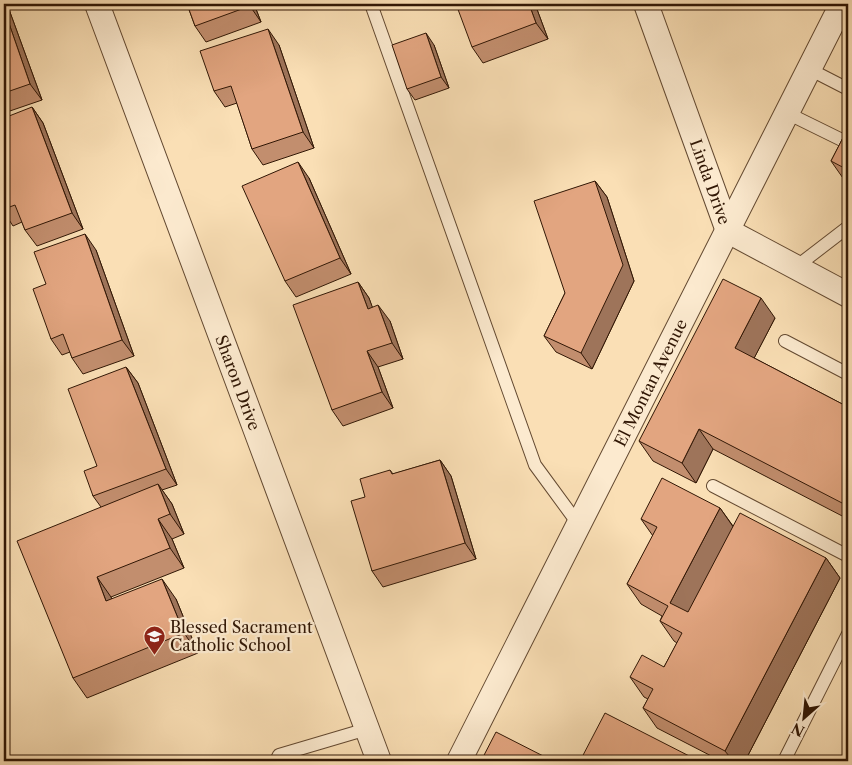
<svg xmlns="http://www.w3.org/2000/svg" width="852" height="765" viewBox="0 0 852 765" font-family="'Libre Caslon Text',serif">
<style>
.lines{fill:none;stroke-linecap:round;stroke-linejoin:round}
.service-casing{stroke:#634931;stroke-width:14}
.minor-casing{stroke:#634931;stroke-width:26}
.service{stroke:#fceacf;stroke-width:12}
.minor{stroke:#fceacf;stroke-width:24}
.wall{fill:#c28e6e;stroke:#311705}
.shaded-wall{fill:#9e745a;stroke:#311705}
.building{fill:#e2a580;stroke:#311705}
.labels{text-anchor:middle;stroke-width:4.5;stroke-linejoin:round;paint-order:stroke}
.street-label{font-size:16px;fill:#311705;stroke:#fceacf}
.poi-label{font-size:16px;fill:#311705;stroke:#fceacf;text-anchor:start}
</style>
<rect width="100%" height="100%" fill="#fadfb5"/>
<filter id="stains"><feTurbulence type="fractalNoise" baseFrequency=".004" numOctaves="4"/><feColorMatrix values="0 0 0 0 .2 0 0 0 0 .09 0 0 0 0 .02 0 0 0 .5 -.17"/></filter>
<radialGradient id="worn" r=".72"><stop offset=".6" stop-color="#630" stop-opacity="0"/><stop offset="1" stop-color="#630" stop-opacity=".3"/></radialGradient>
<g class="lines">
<defs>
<path id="service" d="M371,4L535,465L579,525
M809,69L848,89
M787,113L848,143
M796,267L848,227
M785,341L848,374
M713,486L848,556
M276,761L279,755L367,729
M784,761L848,634"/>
<g id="minor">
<path id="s1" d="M97,4L379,761"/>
<path id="s2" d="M646,4L728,231L848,295"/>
<path id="s3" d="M459,761L842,4"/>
</g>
</defs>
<use href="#service" class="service-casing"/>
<use href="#minor" class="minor-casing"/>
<use href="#service" class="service"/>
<use href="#minor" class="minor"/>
</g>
<path class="wall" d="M4,4H7L42,100L4,113Z
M187,4H254L261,22L206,42L195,26Z
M535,4L548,39L483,63L472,47Z
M279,45L314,148L263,165L252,149L237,103L225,107L214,91Z
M434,45L449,88L415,100L407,89Z
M32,107L43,123L83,229L37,246L25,230L22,222L13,226L4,212V209Z
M848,128V183L845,181L831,161Z
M309,178L351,274L296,297L285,281Z
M595,181L607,197L634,281L592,369L556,352L544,336L565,293Z
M96,250L134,356L83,374L72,358L70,352L62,355L51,339L46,284Z
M358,282L369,298L372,307L390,321L403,359L378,367L393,408L343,426L332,410Z
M775,318L754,358L848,407V519L713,449L696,483L653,461L639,441Z
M126,367L138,383L177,485L162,490L172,504L184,534L172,539L184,568L111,597V599H176L198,653L87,698L73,678L101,507L93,496L97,466Z
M440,460L451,476L476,559L383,587L372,571L365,497L390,470L393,474Z
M720,508L733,526L826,558L840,578L745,761H721L657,728L643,708L648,699L644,697L630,677L664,667L677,643L674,641L660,621L662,616L641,604L627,584L653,536L641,519Z"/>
<path class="shaded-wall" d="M4,4H7L42,100L30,84L4,9Z
M249,4H254L261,22L250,6Z
M529,4H535L548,39L536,23Z
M268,29L279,45L314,148L303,132Z
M426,33L434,45L449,88L441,77Z
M32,107L43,123L83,229L72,213Z
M298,162L309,178L351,274L340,258Z
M595,181L607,197L634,281L592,369L581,353Z
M85,234L96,250L134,356L122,340Z
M358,282L369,298L379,325L368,309Z
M761,298L775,318L749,368L735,348Z
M378,305L390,321L403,359L392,343Z
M367,351L378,367L393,408L382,392Z
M126,367L138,383L177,485L166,469Z
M699,429L713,449L696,483L682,463Z
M440,460L451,476L476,559L465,543Z
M158,484L172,504L184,534L170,514Z
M848,497V510L844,504Z
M720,508L734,528L684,623L670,603Z
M158,519L172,539L184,568L170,548Z
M826,558L840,578L745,761H733L725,751Z
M97,577L111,597L120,621L106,601Z
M162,579L176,599L198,653L184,633Z"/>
<path class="building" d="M187,4H249L250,6L195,26Z
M456,4H529L536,23L472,47Z
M4,9L30,84L4,93Z
M268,29L303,132L252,149L231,86L214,91L200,51Z
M426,33L441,77L407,89L392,45Z
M32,107L72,213L25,230L15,205L4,209V118Z
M848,128V170L831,161Z
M298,162L340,258L285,281L242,186Z
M595,181L623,265L581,353L544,336L565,293L534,201Z
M85,234L122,340L72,358L63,334L51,339L33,289L46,284L34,252Z
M723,279L761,298L735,348L848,407V497L844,504L699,429L682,463L639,441Z
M358,282L368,309L378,305L392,343L367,351L382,392L332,410L293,305Z
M126,367L166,469L93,496L84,471L97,466L68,389Z
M440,460L465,543L372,571L351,501L365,497L360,479L390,470L392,474Z
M662,478L720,508L670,603L688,612L740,513L826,558L725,751L643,708L653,689L630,677L642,655L664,667L682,633L660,621L668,606L627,584L657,527L641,519Z
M158,484L170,514L158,519L170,548L97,577L106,601L162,579L184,633L73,678L17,541Z
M605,713L699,761H580Z
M496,732L553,761H481Z"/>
<defs>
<symbol id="school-pin" viewBox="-11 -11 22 30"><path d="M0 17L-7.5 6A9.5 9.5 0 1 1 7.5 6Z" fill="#8f2418" stroke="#fceacf"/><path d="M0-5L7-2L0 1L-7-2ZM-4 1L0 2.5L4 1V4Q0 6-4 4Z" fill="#fff"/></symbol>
</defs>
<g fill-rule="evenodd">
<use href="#school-pin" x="142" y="624" width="25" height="34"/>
</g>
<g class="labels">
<g class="street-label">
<text dy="6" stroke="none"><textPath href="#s2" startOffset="189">Linda Drive</textPath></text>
<text dy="6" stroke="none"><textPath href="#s1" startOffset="404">Sharon Drive</textPath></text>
<text dy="6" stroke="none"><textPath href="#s3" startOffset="424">El Montan Avenue</textPath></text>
</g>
<g class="poi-label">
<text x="170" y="633">Blessed Sacrament<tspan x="170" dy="18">Catholic School</tspan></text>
</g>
</g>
<rect width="852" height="765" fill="none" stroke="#fadfb5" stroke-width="20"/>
<rect x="5" y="5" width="842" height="755" fill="none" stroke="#311705" stroke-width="2.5"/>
<rect x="10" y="10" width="832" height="745" fill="none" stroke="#311705"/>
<g transform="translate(804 718) rotate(207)" stroke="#fceacf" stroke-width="4" paint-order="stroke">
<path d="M0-4L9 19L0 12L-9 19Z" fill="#311705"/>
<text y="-8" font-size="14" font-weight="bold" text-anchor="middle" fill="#311705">N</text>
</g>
<rect width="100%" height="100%" filter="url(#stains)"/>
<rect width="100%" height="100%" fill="url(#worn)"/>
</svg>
